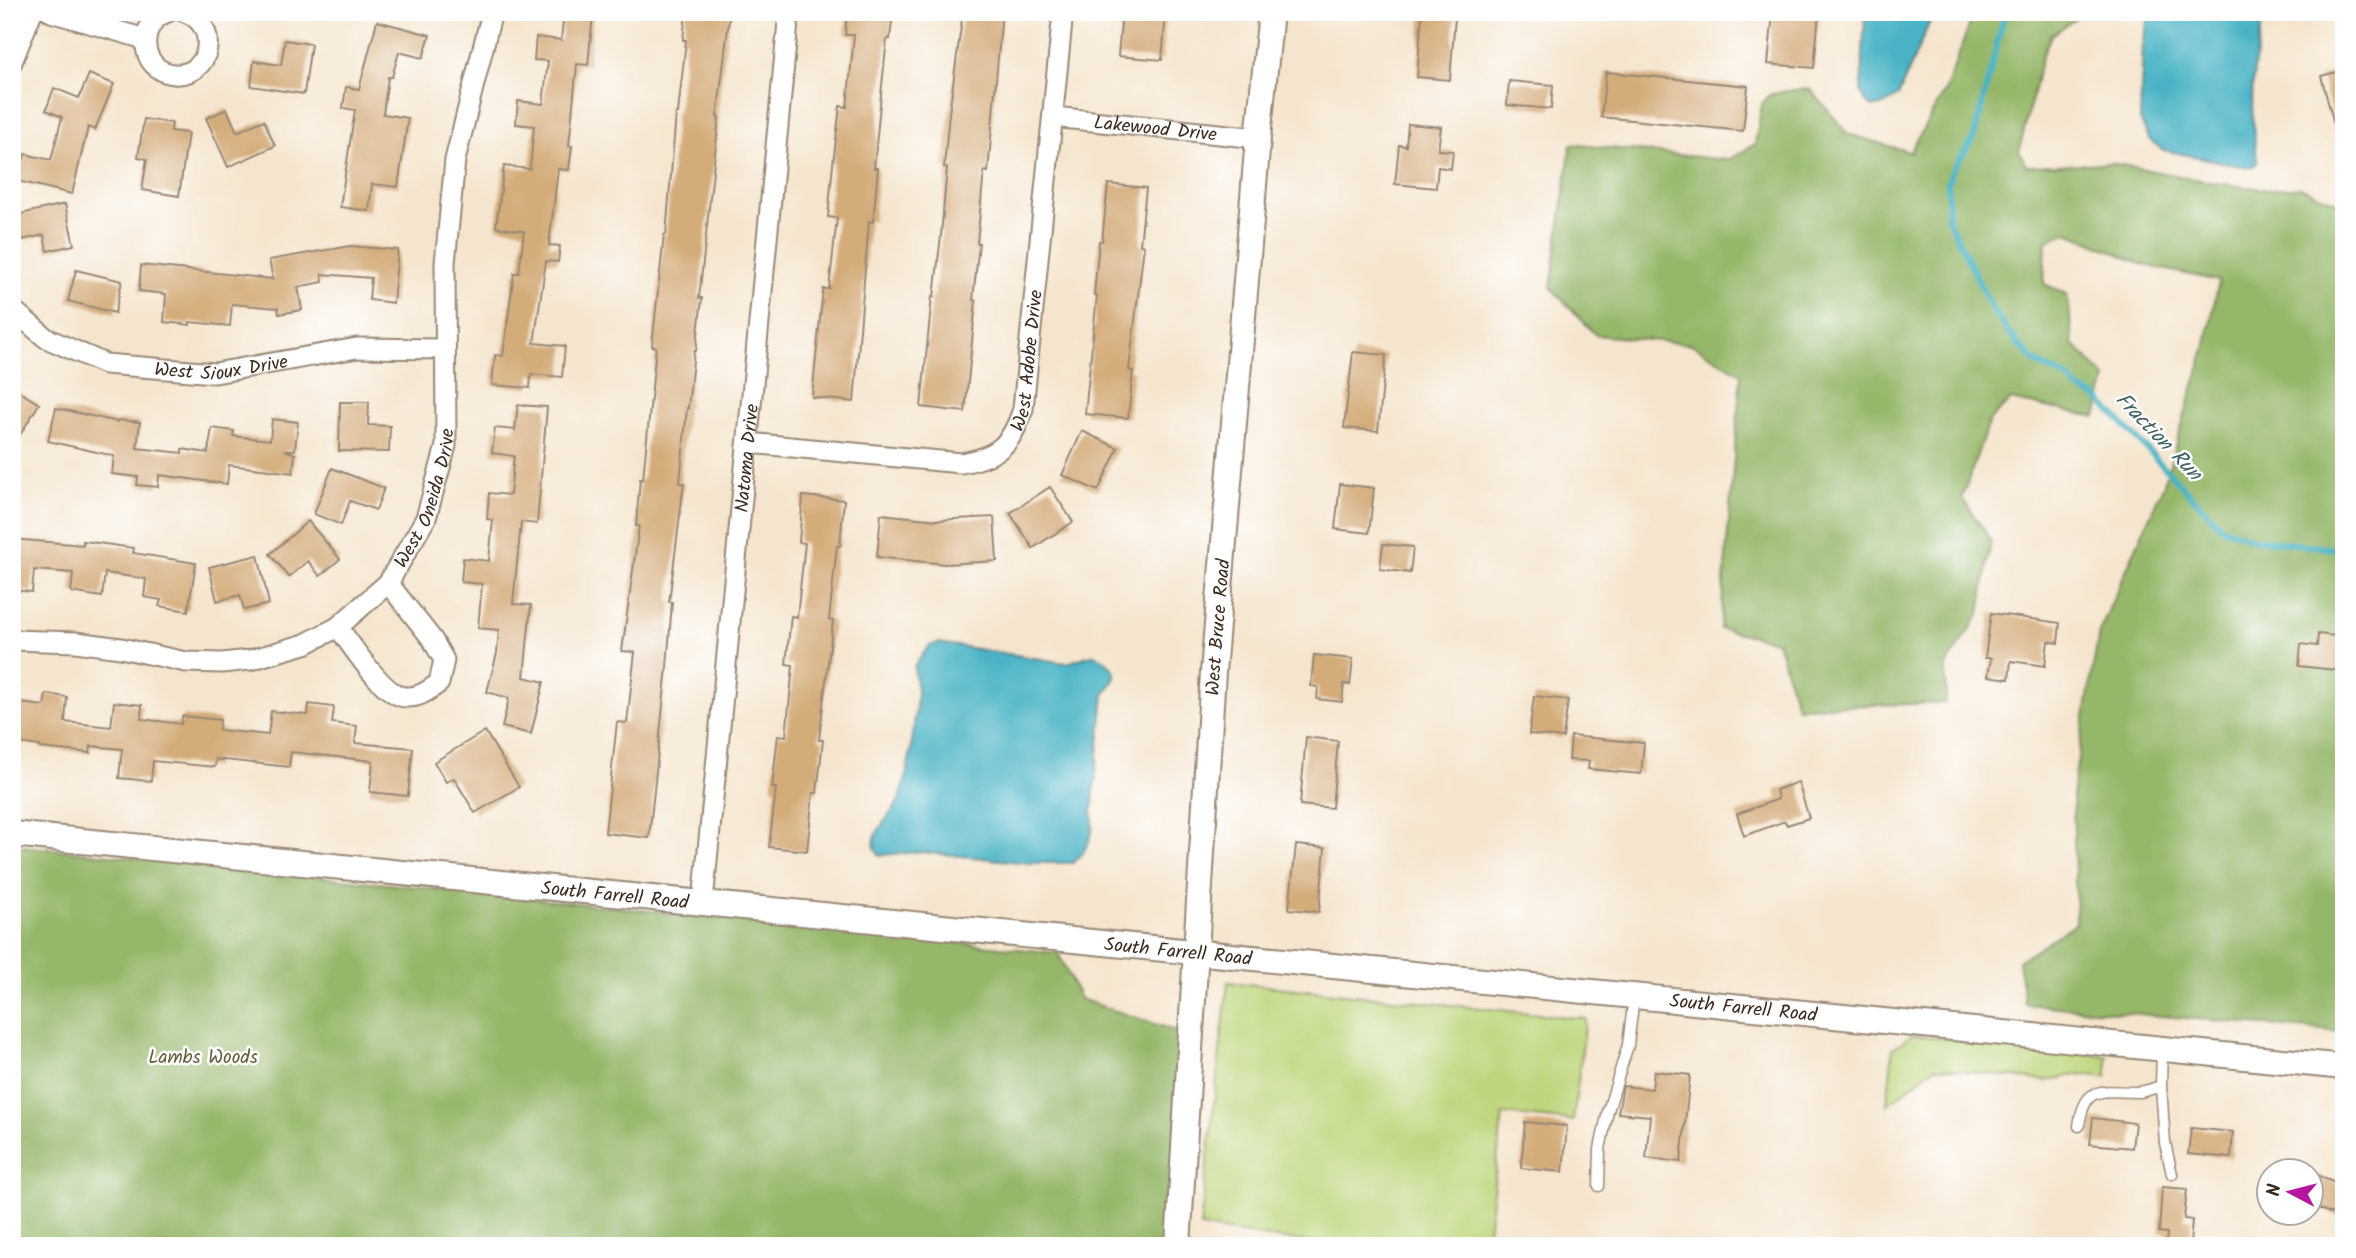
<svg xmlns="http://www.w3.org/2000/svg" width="2356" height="1258" viewBox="0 0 2356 1258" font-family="Kalam,sans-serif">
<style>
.green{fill:#bdd67b;stroke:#7c804c;stroke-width:2}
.forest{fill:#96b76b;stroke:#687044;stroke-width:2}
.water{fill:#48b3c5;stroke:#426e72;stroke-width:2}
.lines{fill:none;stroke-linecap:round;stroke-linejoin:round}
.stream{stroke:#48b3c5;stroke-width:6}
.building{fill:#d4ac7a}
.service-casing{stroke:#988876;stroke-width:13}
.minor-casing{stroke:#988876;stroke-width:23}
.tertiary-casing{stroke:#988876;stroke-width:28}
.service{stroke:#fff;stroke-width:10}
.minor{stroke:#fff;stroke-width:19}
.tertiary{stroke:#fff;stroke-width:24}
.labels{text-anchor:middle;stroke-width:5;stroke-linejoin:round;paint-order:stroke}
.street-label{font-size:19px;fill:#3b2a1e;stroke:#fff}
.park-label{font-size:19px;fill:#625e3a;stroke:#fff}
.water-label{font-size:21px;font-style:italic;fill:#406161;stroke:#fff}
</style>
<rect width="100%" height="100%" fill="#fff"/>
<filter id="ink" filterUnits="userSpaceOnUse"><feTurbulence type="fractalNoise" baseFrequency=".0143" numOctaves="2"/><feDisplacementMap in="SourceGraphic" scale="14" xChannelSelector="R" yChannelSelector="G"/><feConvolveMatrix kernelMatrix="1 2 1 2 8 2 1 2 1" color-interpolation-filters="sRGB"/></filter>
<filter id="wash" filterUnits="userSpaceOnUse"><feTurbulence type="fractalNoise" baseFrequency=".00686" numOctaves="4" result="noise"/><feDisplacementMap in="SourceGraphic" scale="28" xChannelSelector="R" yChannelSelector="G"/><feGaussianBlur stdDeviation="1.57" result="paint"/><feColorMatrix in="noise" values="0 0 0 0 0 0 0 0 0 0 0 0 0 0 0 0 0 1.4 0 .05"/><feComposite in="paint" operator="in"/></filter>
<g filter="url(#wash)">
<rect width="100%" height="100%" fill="#f5e5ce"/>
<path class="green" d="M1228,982L1586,1019L1573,1121L1503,1114L1486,1246H1333L1200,1227Z
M1912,1035L2107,1056V1077L2079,1074L2045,1081L1935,1067L1887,1105L1893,1048Z"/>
<path class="forest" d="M1974,12H2081V15L2051,35L2042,56L2019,151L2026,166L2112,163L2216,183L2270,190L2300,187L2344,205V1032L2025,1004L2018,961L2076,923L2073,788L2099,632L2164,484L2205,349L2219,281L2144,265L2068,232L2046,241L2044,284L2067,294L2073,344L2106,378L2096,417L2010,400L1989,421L1962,498L1991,540L1980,614L1946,665V703L1797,707L1777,641L1720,629L1741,374L1691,344L1596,335L1551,288L1571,144L1728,160L1755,144L1762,104L1769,95L1792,90L1810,89L1848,134L1910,152L1946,89Z
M12,845L1058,953L1080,999L1182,1033L1168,1246H12Z"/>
<path class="water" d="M1865,12H1934L1898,96C1881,109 1868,114 1861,91Z
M2150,12H2266C2251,58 2248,114 2258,161L2254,166L2247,167L2163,150L2150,140L2140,120L2143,41Z
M939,643L1066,663C1092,657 1095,645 1115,672V678L1104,695L1092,813C1096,832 1087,850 1073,863H1030L922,852L879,855C864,838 889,819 897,804C899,800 901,794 903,789C909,771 916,713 917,693C917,684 914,675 914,666L929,646Z"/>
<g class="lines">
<path class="stream" d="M2005,12L1974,137L1951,173L1948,184V219L1994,313L2017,343L2038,364L2067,377L2077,388L2098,398L2222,528L2254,539L2344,550"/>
</g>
<g id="blocks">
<path class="building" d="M564,12L593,15L588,65L577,64L569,146H572L569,170L558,169L549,245L560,246L558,262L546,261L534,343L565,346L562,377L531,374L530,388L492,385L495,355L503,356L514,273H519L524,231L496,227L504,166L530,169L534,126L516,124L518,101L543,104L548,61L534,60L536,37L561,40Z
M686,12H730L717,117H719L699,298H702L696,351H694L688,408H687L680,483H684L669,602H672L667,667L649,838L605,833L617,722L627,723L635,652L622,651L639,526H636L640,479H643L656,347L652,346L664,235H666L676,113H678L686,40H683Z
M847,12H893L890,39H887L880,104L874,168H878L873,222L869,221L854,402L812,397L823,289H829L837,218L828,217L833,164L840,106L847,107L854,35H845Z
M963,12H1002L988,172L984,171L977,243H979L973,300L976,301L965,412L921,407L932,296L934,297L941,235L947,168L944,167L949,113Z
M1122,12H1166L1162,60L1118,56Z
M1773,12H1819L1814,68L1768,64Z
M1422,14L1455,17L1450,80L1417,77Z
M377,21L430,35L423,58L399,52L392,77H388L383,114L408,118L398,187L372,184L369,211L340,207L355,110L343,108L346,87L359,89Z
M285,40L311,44L304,94L251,86L254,61L281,65Z
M2344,70V138L2338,139L2321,76Z
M1606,72L1748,86L1743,131L1601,117Z
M89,74L114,84L95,130L88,127L72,194L18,181L25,154L51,160L62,117L46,110L54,88L79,98Z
M1509,81L1553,85L1551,109L1507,105Z
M227,109L237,132L264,120L275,146L228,167L206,118Z
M144,119L172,123L171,131L188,133L179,196L142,190L147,159L138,157Z
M1408,124L1441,127L1438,150L1453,151L1451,169L1438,167L1436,188L1395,184L1399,145L1406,146Z
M1108,184L1146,188L1140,245L1144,246L1129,370L1133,371L1128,418L1085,414L1097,295H1094L1099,241H1102Z
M65,204L74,245L47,251L44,235L22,240L16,215Z
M350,246L398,250L393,303L369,300L371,278L322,274L323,282L298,287L302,310L279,314L278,308L232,304L230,326L190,322V325L164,322L166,294L139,291L141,265L273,279L269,260Z
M76,270L122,281L115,313L68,301Z
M1353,352L1386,355L1378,431L1344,428Z
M12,387L39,404L12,448Z
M340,402H369L368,425L390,426L389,452L339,451Z
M518,405L547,407L537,524L521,522L513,604L531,605L524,677L544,682L531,734L502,727L509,698L487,692L497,653L499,630L478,628L482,584L461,582L463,558L489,561L493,520L487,519L489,493L510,495L514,456L492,453L495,428L515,430Z
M56,408L118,422V420L140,422L137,448L182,453V449L208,453L212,428L234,431L233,436L270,440L272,419L298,422L295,450H285L295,454L293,473L229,465L227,484L159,475L158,487L137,485L138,477L112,474L114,456L48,441Z
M1082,431L1118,448L1098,491L1062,475Z
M332,468L384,488L376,510L350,501L341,525L314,514Z
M1340,484L1374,488L1369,533L1335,529Z
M1050,487L1073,522L1033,548L1010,513Z
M803,496L844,500L840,546H837L829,620L833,621L819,740H823L817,793H813L807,851L769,847L776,788H772L778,735L786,736L793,665L786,664L791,616L797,617L805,543L799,542Z
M881,514L937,520L994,517L997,561L945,564L877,557Z
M308,521L340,559L320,576L308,561L289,577L270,554Z
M12,539L83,545V541L134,548L133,553L196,563L188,611L159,606L161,600L144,597L146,579L105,573L102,597L71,592L73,573L34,570L32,592L12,590Z
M1383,544L1413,547L1410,573L1380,569Z
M258,555L269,604L244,610L240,595L217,601L209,567Z
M1991,613L2060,623L2058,643L2048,641L2045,666L2011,661L2009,679L1988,676L1991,658H1985Z
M2318,634L2344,637V671L2299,666L2301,644L2317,646Z
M1314,655L1353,659L1350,685L1344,684L1342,702L1317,699L1318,687L1311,686Z
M46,694L67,697L65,722L111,727L114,702L142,705L141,719L181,724L182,716L220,720L219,730L268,735L271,711L308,715L309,704L334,707L332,723L357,726L355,743L413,748L408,796L370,792L373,761L291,752L289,767L216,759L215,767L153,761L151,781L119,778L122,749L91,746L90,753L40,748V746L12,742V702L44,706Z
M1534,696L1568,700L1563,738L1529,734Z
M485,731L519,787L475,813L454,778L446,782L434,762Z
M1571,736L1644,743L1641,774L1588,769L1589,761L1569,760Z
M1306,737L1338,741L1332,808L1300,805Z
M1798,782L1809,818L1787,825L1785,821L1744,836L1737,814L1778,799L1776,790Z
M1296,845L1325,848L1319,912L1289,909Z
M1654,1071L1690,1075L1681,1162L1646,1158L1650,1116L1618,1113L1623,1086L1652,1089Z
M2093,1118L2135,1123L2132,1148L2090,1144Z
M1525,1122L1567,1126L1563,1172L1521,1168Z
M2191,1128L2233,1132L2231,1158L2188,1154Z
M2317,1175L2344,1187V1219L2311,1205V1189Z
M2162,1187L2187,1189L2184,1219L2192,1220L2190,1245L2166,1243L2167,1233L2159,1232Z"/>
</g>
</g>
<g filter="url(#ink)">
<use href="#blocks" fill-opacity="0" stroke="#988876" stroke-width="2"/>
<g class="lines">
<defs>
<path id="service" d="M2161,1086L2165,1143L2172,1174
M2079,1126C2085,1081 2105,1093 2139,1092C2147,1091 2154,1088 2161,1086L2162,1050
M1599,1186L1600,1149L1608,1111L1628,1045L1634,997"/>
<g id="minor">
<path d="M51,12L145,39"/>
<path d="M168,12C136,22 139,71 174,74C212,77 220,24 185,12"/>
<path d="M12,62L32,12"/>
<path id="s1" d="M1053,117L1258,138"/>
<path id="s2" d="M12,309L46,338L105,364L215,373L357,348L444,349"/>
<path id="s3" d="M749,443L961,463C998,457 1012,444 1023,409L1063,12"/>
<path d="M338,627C351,644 383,696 405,697C419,698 428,691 439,683L444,660L432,639L388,583"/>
<path id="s4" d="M12,640L76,642L121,648L186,662L222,663L250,660L305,644L338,627L388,583L426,518L446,446L445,263L455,160L492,12"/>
<path id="s5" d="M703,902L789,12"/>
</g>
<g id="tertiary">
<path id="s6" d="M12,834L2344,1067"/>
<path id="s7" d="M1178,1246L1213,672L1258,138L1271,12"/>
</g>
</defs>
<use href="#service" class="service-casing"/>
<use href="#minor" class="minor-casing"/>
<use href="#tertiary" class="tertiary-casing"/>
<use href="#service" class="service"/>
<use href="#minor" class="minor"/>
<use href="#tertiary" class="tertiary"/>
</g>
</g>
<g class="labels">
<g class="street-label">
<text dy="7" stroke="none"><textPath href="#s1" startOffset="103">Lakewood Drive</textPath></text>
<text dy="7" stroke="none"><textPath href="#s3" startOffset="350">West Adobe Drive</textPath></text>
<text dy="7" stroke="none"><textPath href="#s2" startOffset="226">West Sioux Drive</textPath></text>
<text dy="7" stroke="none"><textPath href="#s5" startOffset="446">Natoma Drive</textPath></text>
<text dy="7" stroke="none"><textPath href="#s4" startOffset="495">West Oneida Drive</textPath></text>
<text dy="7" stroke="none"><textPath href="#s7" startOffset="620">West Bruce Road</textPath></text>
<text dy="7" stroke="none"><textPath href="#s6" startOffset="606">South Farrell Road</textPath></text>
<text dy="7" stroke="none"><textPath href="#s6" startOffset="1172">South Farrell Road</textPath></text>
<text dy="7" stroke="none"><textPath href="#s6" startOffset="1740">South Farrell Road</textPath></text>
</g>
<g class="park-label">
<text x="203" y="1063">Lambs Woods</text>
</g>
<g class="water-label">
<text transform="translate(2159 436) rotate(46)" y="7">Fraction Run</text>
</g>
</g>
<rect width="2356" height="1258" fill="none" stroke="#fff" stroke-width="42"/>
<g transform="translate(2290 1192) rotate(277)"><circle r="33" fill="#ffffff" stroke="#b1aaa5" stroke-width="2"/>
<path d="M0-5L12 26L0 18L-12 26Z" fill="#b5179e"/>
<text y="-10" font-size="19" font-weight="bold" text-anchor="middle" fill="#3b2a1e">N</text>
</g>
</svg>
